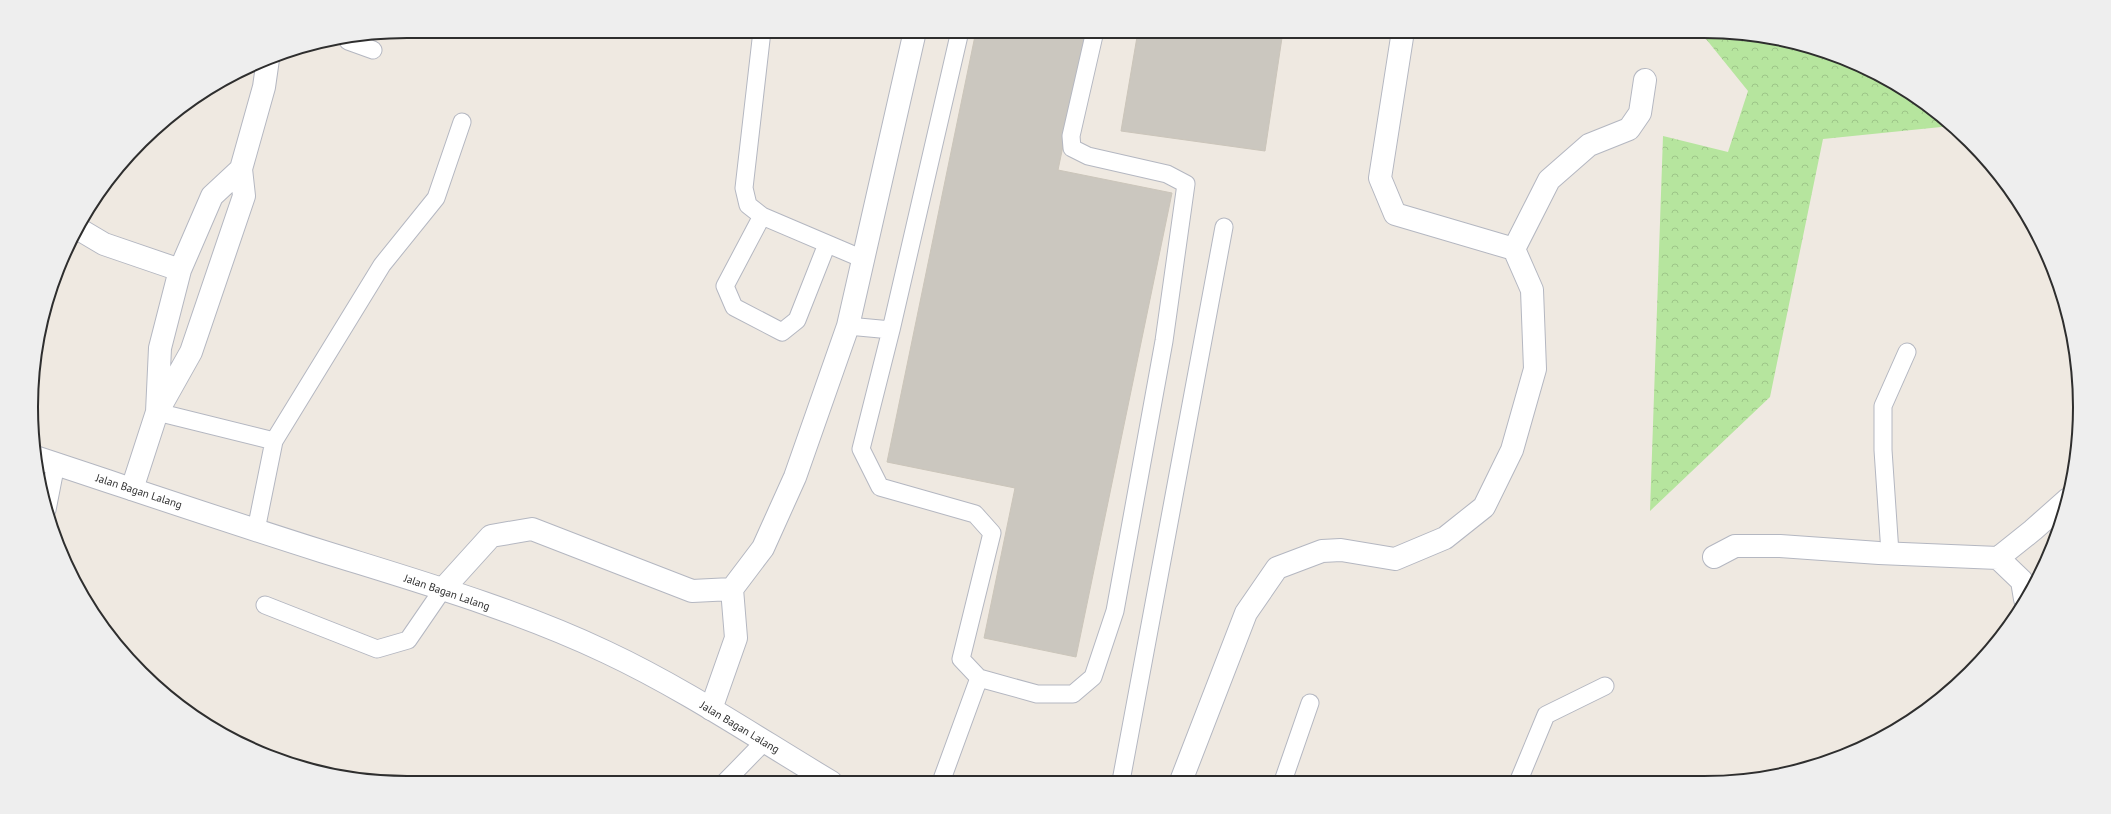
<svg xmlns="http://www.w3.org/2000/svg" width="2111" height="814" viewBox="0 0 2111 814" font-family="'PT Sans',sans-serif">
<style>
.forest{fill:url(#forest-crowns)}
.building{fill:#cbc7bf;stroke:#cbc5ba}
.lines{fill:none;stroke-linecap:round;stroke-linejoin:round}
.service-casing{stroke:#b4b7c1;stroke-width:19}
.minor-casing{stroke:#b4b7c1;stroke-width:24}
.secondary-casing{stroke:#b4b7c1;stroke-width:24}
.service{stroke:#fff;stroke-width:17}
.minor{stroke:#fff;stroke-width:22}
.secondary{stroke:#fff;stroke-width:22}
.labels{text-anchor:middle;stroke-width:3;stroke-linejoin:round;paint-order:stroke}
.street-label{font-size:11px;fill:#2e2e2e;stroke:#fff}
.rim{fill:none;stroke:#2e2e2e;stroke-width:2}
</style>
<defs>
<pattern id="forest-crowns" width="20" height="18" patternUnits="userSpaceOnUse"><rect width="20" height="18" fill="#b6e59e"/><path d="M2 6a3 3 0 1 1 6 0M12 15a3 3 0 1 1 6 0" fill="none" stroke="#9dc588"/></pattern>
</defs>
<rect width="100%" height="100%" fill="#efe9e1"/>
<path class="forest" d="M1714,32L1802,44L1870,70L1933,109L1951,126L1823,139L1770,397L1650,511L1663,136L1728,152L1748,91L1706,39Z"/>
<path class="building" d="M976,31H1087L1058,170L1172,193L1076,657L984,638L1015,488L887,462Z
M1138,31H1283L1265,151L1121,131Z"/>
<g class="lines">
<defs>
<path id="service" d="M762,31L744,188L748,205L762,216L863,259
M348,41L373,50
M762,216L725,286L734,307L782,332L797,320L827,244
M848,326L891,330L960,31
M891,330L861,449L880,487L975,514L992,533L961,659L979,678L1037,694H1073L1093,677L1115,611L1164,341L1186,184L1167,174L1088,156L1072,148L1071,136L1095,31
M157,412L274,441
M47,510L56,464
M256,530L274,441L382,265L436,198L462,122
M1890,553L1883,450V406L1907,352
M265,605L377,649L408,640L443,589
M1519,780L1546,715L1605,686
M1121,781L1224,227
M1283,781L1310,703
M725,782L764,742
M941,782L979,678"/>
<path id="minor" d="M77,228L104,244L180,270
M1514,249L1549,180L1589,145L1629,129L1640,113L1645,80
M159,409L191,352L244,196L241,169
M132,489L157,412L160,348L180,270L212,196L241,169L264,87L268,59
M1714,557L1735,546H1780L1879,553L1998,558L2033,530L2068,499
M1998,558L2022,581L2025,599
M443,589L491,536L532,529L692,591L732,589
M711,709L736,638L732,589L763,548L795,477L848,326L915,31
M1181,781L1246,613L1277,568L1322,551L1341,550L1395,559L1445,538L1484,507L1512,450L1535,369L1532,290L1514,249L1395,214L1380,178L1403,31"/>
<path id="secondary" d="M38,458C132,489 226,521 321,551C417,581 515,609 606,652C685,689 757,738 831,782"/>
</defs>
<use href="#service" class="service-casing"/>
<use href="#minor" class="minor-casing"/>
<use href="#secondary" class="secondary-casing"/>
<use href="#service" class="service"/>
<use href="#minor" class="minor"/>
<use href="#secondary" class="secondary"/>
</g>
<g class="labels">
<g class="street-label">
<text transform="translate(139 491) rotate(18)" y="4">Jalan Bagan Lalang</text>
<text transform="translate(447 592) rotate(19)" y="4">Jalan Bagan Lalang</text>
<text transform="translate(740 727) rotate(31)" y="4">Jalan Bagan Lalang</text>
</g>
</g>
<path d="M0 0H2111V814H0ZM407 38H1704A369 369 0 0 1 2073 407V407A369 369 0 0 1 1704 776H407A369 369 0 0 1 38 407V407A369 369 0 0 1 407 38Z" fill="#eee" fill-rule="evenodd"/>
<path class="rim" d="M407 38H1704A369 369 0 0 1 2073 407V407A369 369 0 0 1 1704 776H407A369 369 0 0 1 38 407V407A369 369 0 0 1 407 38Z"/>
</svg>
